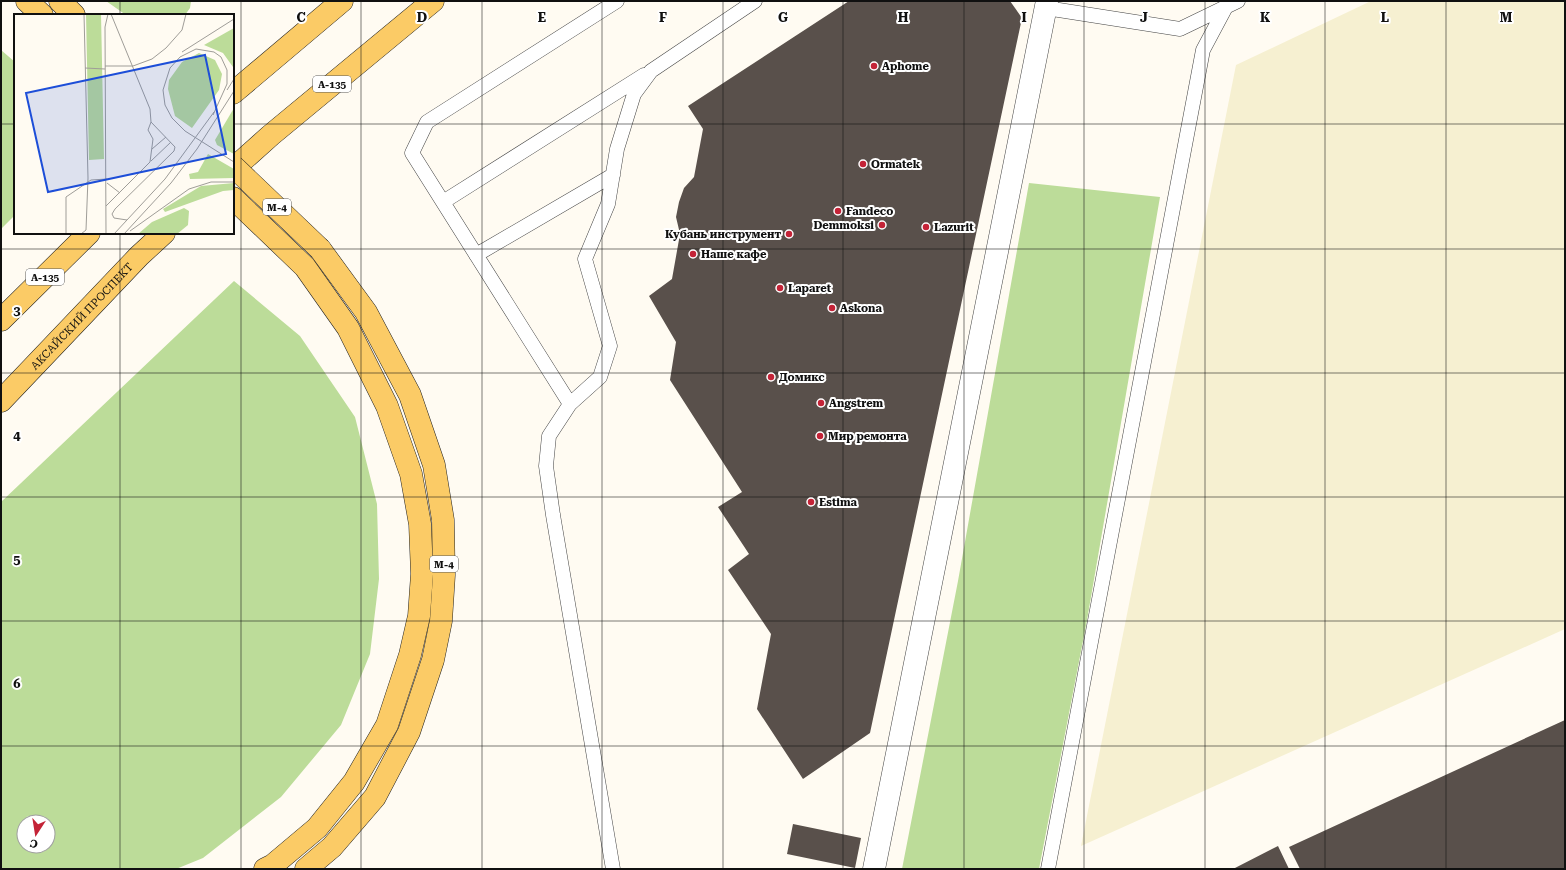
<svg xmlns="http://www.w3.org/2000/svg" width="1566" height="870" viewBox="0 0 1566 870" font-family="'Roboto Serif',serif">
<style>
.farmland{fill:#f6f0d1}
.forest{fill:#bcdc99;fill-rule:evenodd}
.building{fill:#59504b}
.lines{fill:none;stroke-linecap:round;stroke-linejoin:round}
.lane-casing{stroke:#434343;stroke-width:15}
.street-casing{stroke:#434343;stroke-width:23}
.primary-casing{stroke:#212121;stroke-width:23}
.lane{stroke:#fff;stroke-width:14}
.street{stroke:#fff;stroke-width:22}
.primary{stroke:#fbcb66;stroke-width:22}
.primary-bridge-casing{stroke:#212121;stroke-width:23;stroke-linecap:butt}
.primary-bridge{stroke:#fbcb66;stroke-width:22}
.grid{fill:none;stroke:#101010;stroke-width:1;stroke-opacity:0.55}
.poi-dot{fill:#c42337;stroke:#fff;stroke-width:1.5}
.labels{text-anchor:middle;stroke-width:4;stroke-linejoin:round;paint-order:stroke}
.shield{fill:#fff;stroke:#585858;stroke-width:1}
.shield-label{font-size:10px;font-weight:bold;fill:#101010}
.poi-label{font-size:11px;font-weight:bold;fill:#101010;stroke:#fff;text-anchor:start}
.street-label{font-size:11px;fill:#101010;stroke:#fff}
.inset-road{fill:none;stroke:#9f9d98;stroke-width:1}
.view{fill:#1d4ed8;fill-opacity:0.15;stroke:#1d4ed8;stroke-width:2}
.inset-edge{fill:none;stroke:#101010;stroke-width:2}
.grid-label{font-size:13px;text-anchor:middle;font-weight:bold;fill:#101010;stroke:#fff;stroke-width:4;stroke-linejoin:round;paint-order:stroke}
</style>
<rect width="100%" height="100%" fill="#fffbf2"/>
<path class="farmland" d="M1371,1H1565V629L1081,846L1236,65Z"/>
<path class="forest" d="M106,1H191L190,8L185,15H126Z
M1,50L15,62V215L1,229Z
M1029,183L1160,197L1087,620L1039,869H902L958,581Z
M234,281L300,336L355,417L377,504L379,579L370,654L341,725L281,797L203,858L176,869H1V502ZM24,822H48V846H24Z"/>
<path class="building" d="M849,1H1010L1022,18L870,733L803,779L757,709L771,634L728,570L749,554L718,507L742,492L670,380L676,342L649,296L672,279L680,234L676,217L679,202L684,188L694,177L703,129L688,106Z
M1565,720V869H1300L1289,847Z
M793,824L861,838L855,868L787,854Z
M1278,846L1289,869H1233Z"/>
<g class="lines">
<defs>
<path id="lane" d="M617,1L427,122L412,153L570,404L600,377L610,346L585,259L608,204L617,149L634,94L651,71L755,1
M1046,8L1180,29L1238,1
M443,202L644,75
M476,255L613,175
M570,404L549,436L546,466L553,515L613,869
M1048,869L1203,50L1227,5L1228,1"/>
<path id="street" d="M874,869L1047,1"/>
<g id="primary">
<path d="M27,1L42,15"/>
<path d="M60,1L74,15"/>
<path d="M233,93L342,1"/>
<path d="M233,169L271,135L433,1"/>
<path d="M233,198L305,267L348,328L387,406L411,474L420,524L422,574L419,616L410,655L387,725L354,782L317,828L273,865L265,869"/>
<path d="M1,320L89,233"/>
<path id="s1" d="M1,401L139,256L164,233"/>
<path d="M306,869L332,847L375,797L409,732L433,660L441,621L444,575L443,520L434,465L410,395L366,312L320,249"/>
</g>
</defs>
<use href="#lane" class="lane-casing"/>
<use href="#street" class="street-casing"/>
<use href="#primary" class="primary-casing"/>
<use href="#lane" class="lane"/>
<use href="#street" class="street"/>
<use href="#primary" class="primary"/>
<defs>
<path id="primary-bridge" d="M233,166L320,249"/>
</defs>
<use href="#primary-bridge" class="primary-bridge-casing"/>
<use href="#primary-bridge" class="primary-bridge"/>
</g>
<path class="grid" d="M120,1V15M241,1V869M361,1V869M482,1V869M602,1V869M723,1V869M843,1V869M964,1V869M1084,1V869M1205,1V869M1325,1V869M1446,1V869M1,124H15M233,124H1565M120,233V869M1,249H1565M1,373H1565M1,497H1565M1,621H1565M1,746H1565"/>
<g class="poi-dot">
<circle cx="874" cy="66" r="4"/>
<circle cx="863" cy="164" r="4"/>
<circle cx="838" cy="211" r="4"/>
<circle cx="882" cy="225" r="4"/>
<circle cx="926" cy="227" r="4"/>
<circle cx="789" cy="234" r="4"/>
<circle cx="693" cy="254" r="4"/>
<circle cx="780" cy="288" r="4"/>
<circle cx="832" cy="308" r="4"/>
<circle cx="771" cy="377" r="4"/>
<circle cx="821" cy="403" r="4"/>
<circle cx="820" cy="436" r="4"/>
<circle cx="811" cy="502" r="4"/>
</g>
<g class="labels">
<g class="shield">
<rect x="313" y="76" width="38" height="16" rx="3"/>
<rect x="263" y="199" width="28" height="16" rx="3"/>
<rect x="26" y="269" width="38" height="16" rx="3"/>
<rect x="430" y="556" width="28" height="16" rx="3"/>
</g>
<g class="shield-label">
<text x="332" y="88">А-135</text>
<text x="277" y="211">М-4</text>
<text x="45" y="281">А-135</text>
<text x="444" y="568">М-4</text>
</g>
<g class="poi-label">
<text x="882" y="70">Aphome</text>
<text x="871" y="168">Ormatek</text>
<text x="846" y="215">Fandeco</text>
<text x="874" y="229" text-anchor="end">Demmoksi</text>
<text x="934" y="231">Lazurit</text>
<text x="781" y="238" text-anchor="end">Кубань инструмент</text>
<text x="701" y="258">Наше кафе</text>
<text x="788" y="292">Laparet</text>
<text x="840" y="312">Askona</text>
<text x="779" y="381">Домикс</text>
<text x="829" y="407">Angstrem</text>
<text x="828" y="440">Мир ремонта</text>
<text x="819" y="506">Estima</text>
</g>
<g class="street-label">
<text dy="4" stroke="none"><textPath href="#s1" startOffset="117">АКСАЙСКИЙ ПРОСПЕКТ</textPath></text>
</g>
</g>
<g transform="translate(14 14)">
<rect width="220" height="220" fill="#fffbf2"/>
<path d="M72,0H87L90,145L75,146ZM220,14V51L219,53L209,39L190,31ZM185,39L201,46L208,60L205,76L178,114L161,102L154,75L155,66L168,48ZM220,94V140L203,131L201,126ZM194,140L220,155V164L176,165L175,160L184,158ZM220,169V176L209,177L151,198L149,195L187,172ZM170,194L175,197L174,211L163,220H124L138,208Z" fill="#bcdc99"/>
<path class="inset-road" d="M97,0L136,95L137,108M168,38L220,5M91,52H119L138,45L152,34L168,16L172,0M71,54L91,55M213,76L220,65M199,101L213,70V56L207,43L200,38L182,35L166,43L156,54L149,76L151,91L158,104L171,117L220,148M138,135L152,123M137,147L157,128M93,169L106,179M92,192L136,148L139,125L134,116L137,108L161,133L160,137L101,195L98,200L100,204L113,206M116,217L175,175L197,168H220M52,220V183L77,166L93,165M67,220L72,216L74,164L70,0M92,220L91,13L94,0M100,220L151,165L200,98M110,220L157,169L183,135L220,77"/>
<path class="view" d="M191,41L212,140L34,178L12,79Z"/>
<rect width="220" height="220" class="inset-edge"/>
</g>
<g class="grid-label">
<text x="301" y="22">C</text>
<text x="422" y="22">D</text>
<text x="542" y="22">E</text>
<text x="663" y="22">F</text>
<text x="783" y="22">G</text>
<text x="903" y="22">H</text>
<text x="1024" y="22">I</text>
<text x="1144" y="22">J</text>
<text x="1265" y="22">K</text>
<text x="1385" y="22">L</text>
<text x="1506" y="22">M</text>
<text x="17" y="315">3</text>
<text x="17" y="440">4</text>
<text x="17" y="564">5</text>
<text x="17" y="688">6</text>
</g>
<rect width="1566" height="870" fill="none" stroke="#101010" stroke-width="4"/>
<g transform="translate(36 834) rotate(192)"><circle r="19" fill="#ffffff" stroke="#9f9f9f"/>
<path d="M0-3L7 15L0 10L-7 15Z" fill="#c42337"/>
<text y="-6" font-size="11" font-weight="bold" text-anchor="middle" fill="#101010">С</text>
</g>
</svg>
